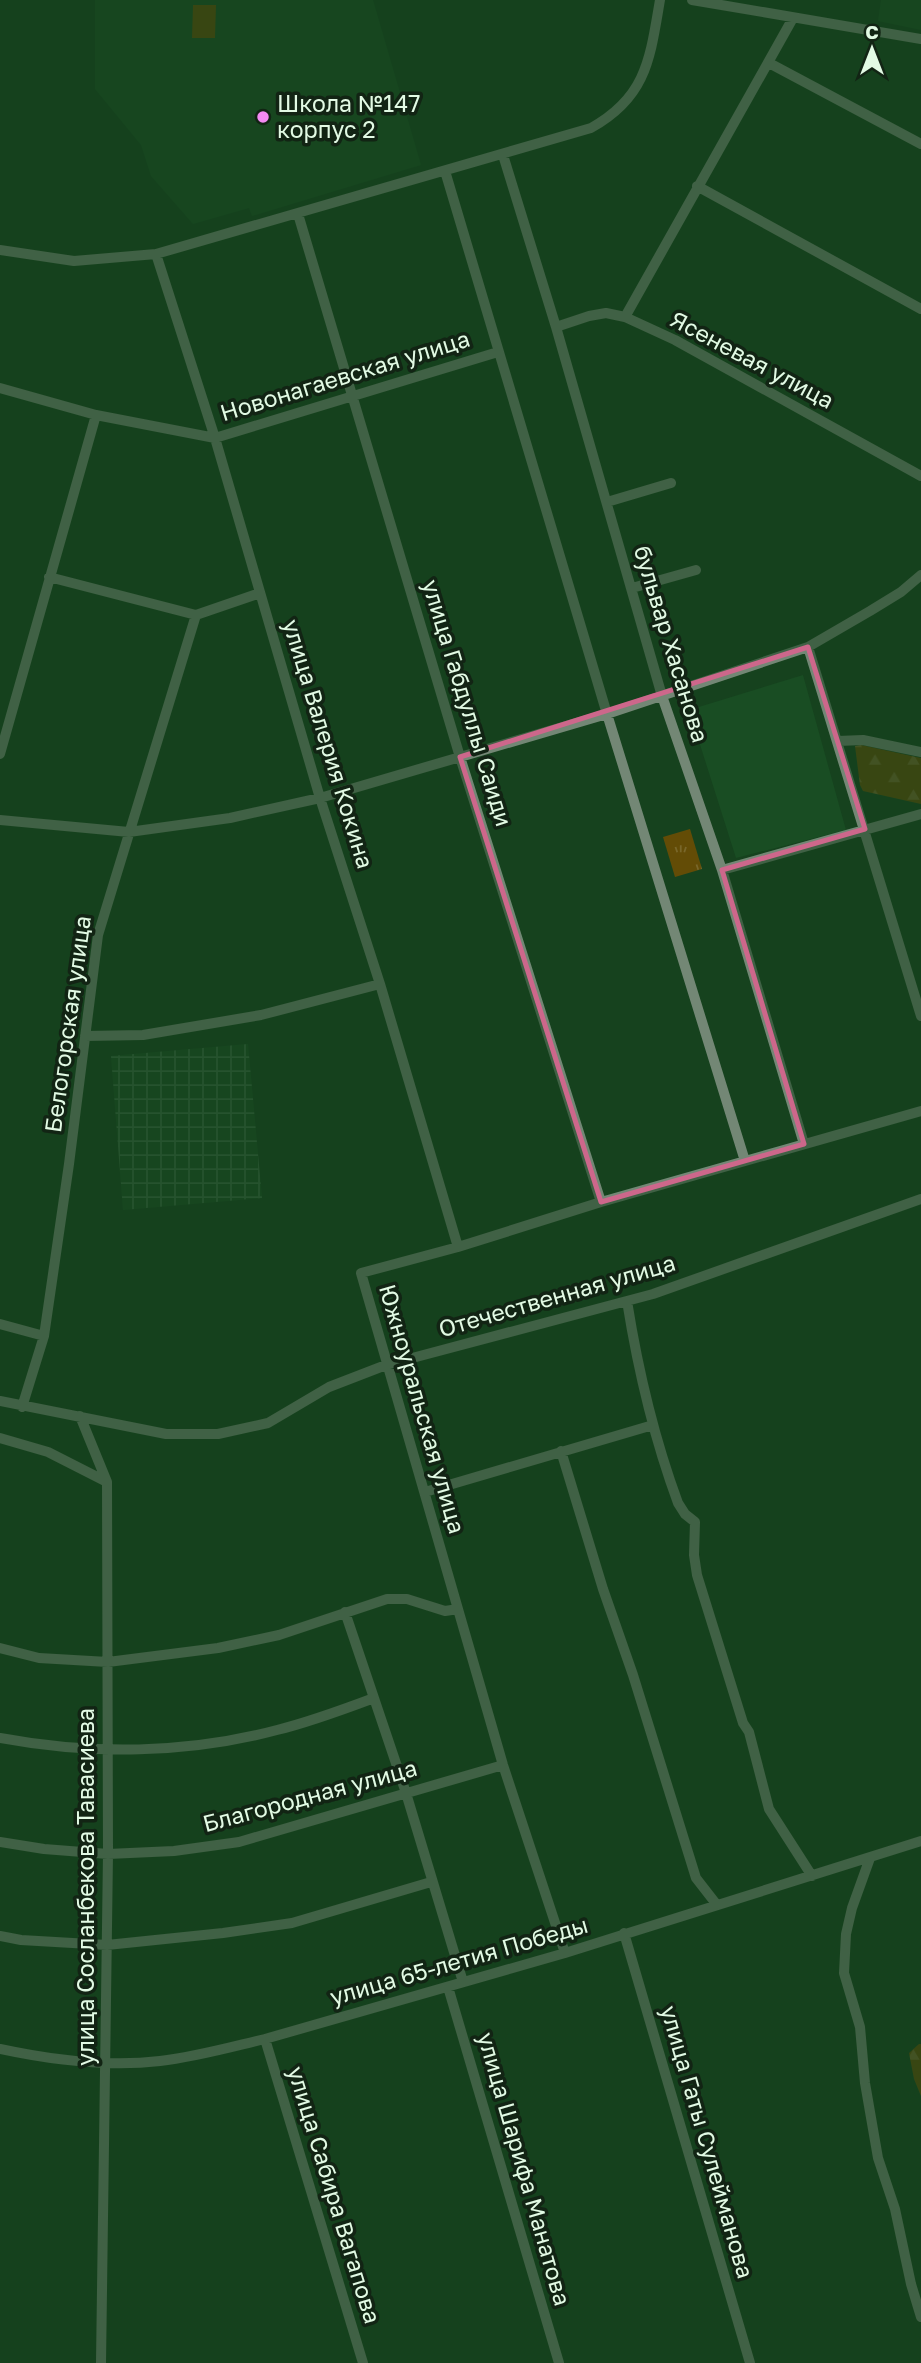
<svg xmlns="http://www.w3.org/2000/svg" width="921" height="2363" viewBox="0 0 921 2363" font-family="'Golos Text',sans-serif">
<style>
.built{fill:#194d23}
.industrial{fill:url(#industrial-grid)}
.grass{fill:url(#grass-tufts)}
.forest{fill:url(#forest-firs)}
.garden{fill:#634c06}
.lines{fill:none;stroke-linecap:round;stroke-linejoin:round}
.minor{stroke:#738775;stroke-width:10}
.marked{fill:none;stroke:#cd678b;stroke-width:5;stroke-linejoin:round}
.poi-dot{fill:#f38af2;stroke:#122414;stroke-width:2.5}
.labels{text-anchor:middle;stroke-width:7;stroke-linejoin:round;paint-order:stroke}
.poi-label{font-size:23px;fill:#e2fae4;stroke:#122414;text-anchor:start}
.street-label{font-size:23px;fill:#e2fae4;stroke:#122414}
</style>
<defs>
<pattern id="industrial-grid" width="8" height="8" patternUnits="userSpaceOnUse" patternTransform="scale(1.75)"><rect width="8" height="8" fill="#194d23"/><path d="M0 4h8M4 0v8" fill="none" stroke="#3a6843"/></pattern>
<pattern id="grass-tufts" width="24" height="20" patternUnits="userSpaceOnUse" patternTransform="scale(1.75)"><rect width="24" height="20" fill="#634c06"/><path d="M3 7l-1-3M5 7V3M7 7l1-3M15 17l-1-3M17 17v-4M19 17l1-3" fill="none" stroke="#79672a"/></pattern>
<pattern id="forest-firs" width="22" height="20" patternUnits="userSpaceOnUse" patternTransform="scale(1.75)"><rect width="22" height="20" fill="#634c06"/><path d="M5 1l3.5 6h-7zM16 11l3.5 6h-7z" fill="#79672a"/></pattern>
</defs>
<rect width="100%" height="100%" fill="#16421e"/>
<path class="built" d="M95,0H373L421,165L252,216L249,208L193,224L151,176L141,145L95,89Z
M881,0H921V30L878,21Z
M803,675L846,830L736,858L689,710Z"/>
<path class="industrial" d="M248,1044L262,1198L123,1210L111,1056Z"/>
<path class="grass" d="M690,829L702,869L675,877L663,837Z"/>
<path class="forest" d="M861,745L921,758V804L863,791L860,785L855,746Z
M919,2044H921V2096L914,2079L909,2053Z"/>
<path class="garden" d="M193,5H216L215,38H192Z"/>
<g class="lines">
<path class="minor" d="M692,0L921,39
M769,63L921,144
M503,155L556,327L662,696L722,870L804,1144
M445,171L607,714L745,1161
M697,186L921,309
M298,214L460,757L601,1202
M0,250L74,261L156,254L591,128C647,97 650,58 660,0
M156,254L215,438L320,798L380,984L458,1247
M625,317L793,18
M556,327L589,316L606,313L625,317L675,340L921,476
M0,388L96,415L215,438L498,352
M607,502L671,483
M49,577L196,615L260,593
M632,588L696,570
M808,647L921,1016
M838,741L863,740L921,752
M0,754L96,415
M0,820L129,832L230,818L320,798L607,714L808,647L870,611L901,592L921,575
M722,870L921,814
M85,1036L143,1035L261,1015L380,984
M627,1301C638,1370 654,1438 678,1503L685,1514L695,1522L694,1555L697,1575L743,1723L749,1732L769,1809L812,1876
M0,1324L44,1336
M0,1401L166,1434H218L268,1423L329,1387L386,1365L653,1294L921,1199
M22,1407L44,1336L69,1164L98,935L196,615
M80,1416L107,1482L108,1854L101,2363
M0,1438L48,1452L107,1482
M561,1451L603,1589L633,1675L696,1878L717,1905
M425,1492L653,1425
M345,1612L406,1793L463,1982
M0,1648L39,1658L108,1662L218,1648L279,1635L387,1599H407L445,1611L458,1609
M0,1738C91,1755 187,1754 277,1730C310,1722 342,1710 374,1698
M0,1842L44,1849L108,1854L174,1851L239,1842L503,1765
M870,1858L852,1908L846,1934L844,1973L860,2027L865,2083L878,2158L895,2209L911,2284L921,2317
M624,1933L750,2363
M0,1936L21,1940L107,1945L223,1933L292,1923L431,1882
M565,1953L503,1765L361,1273L458,1247L601,1202L921,1111
M448,1987L559,2363
M265,2039L363,2363
M0,2049C51,2060 108,2067 160,2061C196,2057 231,2047 265,2039L565,1953L921,1841"/>
</g>
<path d="M0 0H921V2363H0ZM808,647L865,829L722,870L804,1144L601,1202L460,757Z" fill="#16421e" fill-opacity=".55" fill-rule="evenodd"/>
<path class="marked" d="M808,647L865,829L722,870L804,1144L601,1202L460,757Z"/>
<circle class="poi-dot" cx="263" cy="117" r="7"/>
<g class="labels">
<g class="poi-label">
<text x="277" y="112">Школа №147<tspan x="277" dy="26">корпус 2</tspan></text>
</g>
<g class="street-label">
<text transform="translate(752 360) rotate(28)" y="8">Ясеневая улица</text>
<text transform="translate(345 376) rotate(-17)" y="8">Новонагаевская улица</text>
<text transform="translate(671 644) rotate(73)" y="8">бульвар Хасанова</text>
<text transform="translate(467 703) rotate(73)" y="8">улица Габдуллы Саиди</text>
<text transform="translate(328 744) rotate(73)" y="8">улица Валерия Кокина</text>
<text transform="translate(68 1024) rotate(-82)" y="8">Белогорская улица</text>
<text transform="translate(557 1296) rotate(-16)" y="8">Отечественная улица</text>
<text transform="translate(422 1409) rotate(74)" y="8">Южноуральская улица</text>
<text transform="translate(310 1796) rotate(-15)" y="8">Благородная улица</text>
<text transform="translate(86 1887) rotate(-90)" y="8">улица Сосланбекова Тавасиева</text>
<text transform="translate(459 1961) rotate(-16)" y="8">улица 65-летия Победы</text>
<text transform="translate(707 2142) rotate(74)" y="8">улица Гаты Сулейманова</text>
<text transform="translate(524 2169) rotate(74)" y="8">улица Шарифа Манатова</text>
<text transform="translate(334 2195) rotate(73)" y="8">улица Сабира Вагапова</text>
</g>
</g>
<g transform="translate(872 49)" stroke="#122414" stroke-width="5" paint-order="stroke">
<path d="M0-5L12 26L0 18L-12 26Z" fill="#e2fae4"/>
<text y="-10" font-size="19" font-weight="bold" text-anchor="middle" fill="#e2fae4">С</text>
</g>
</svg>
